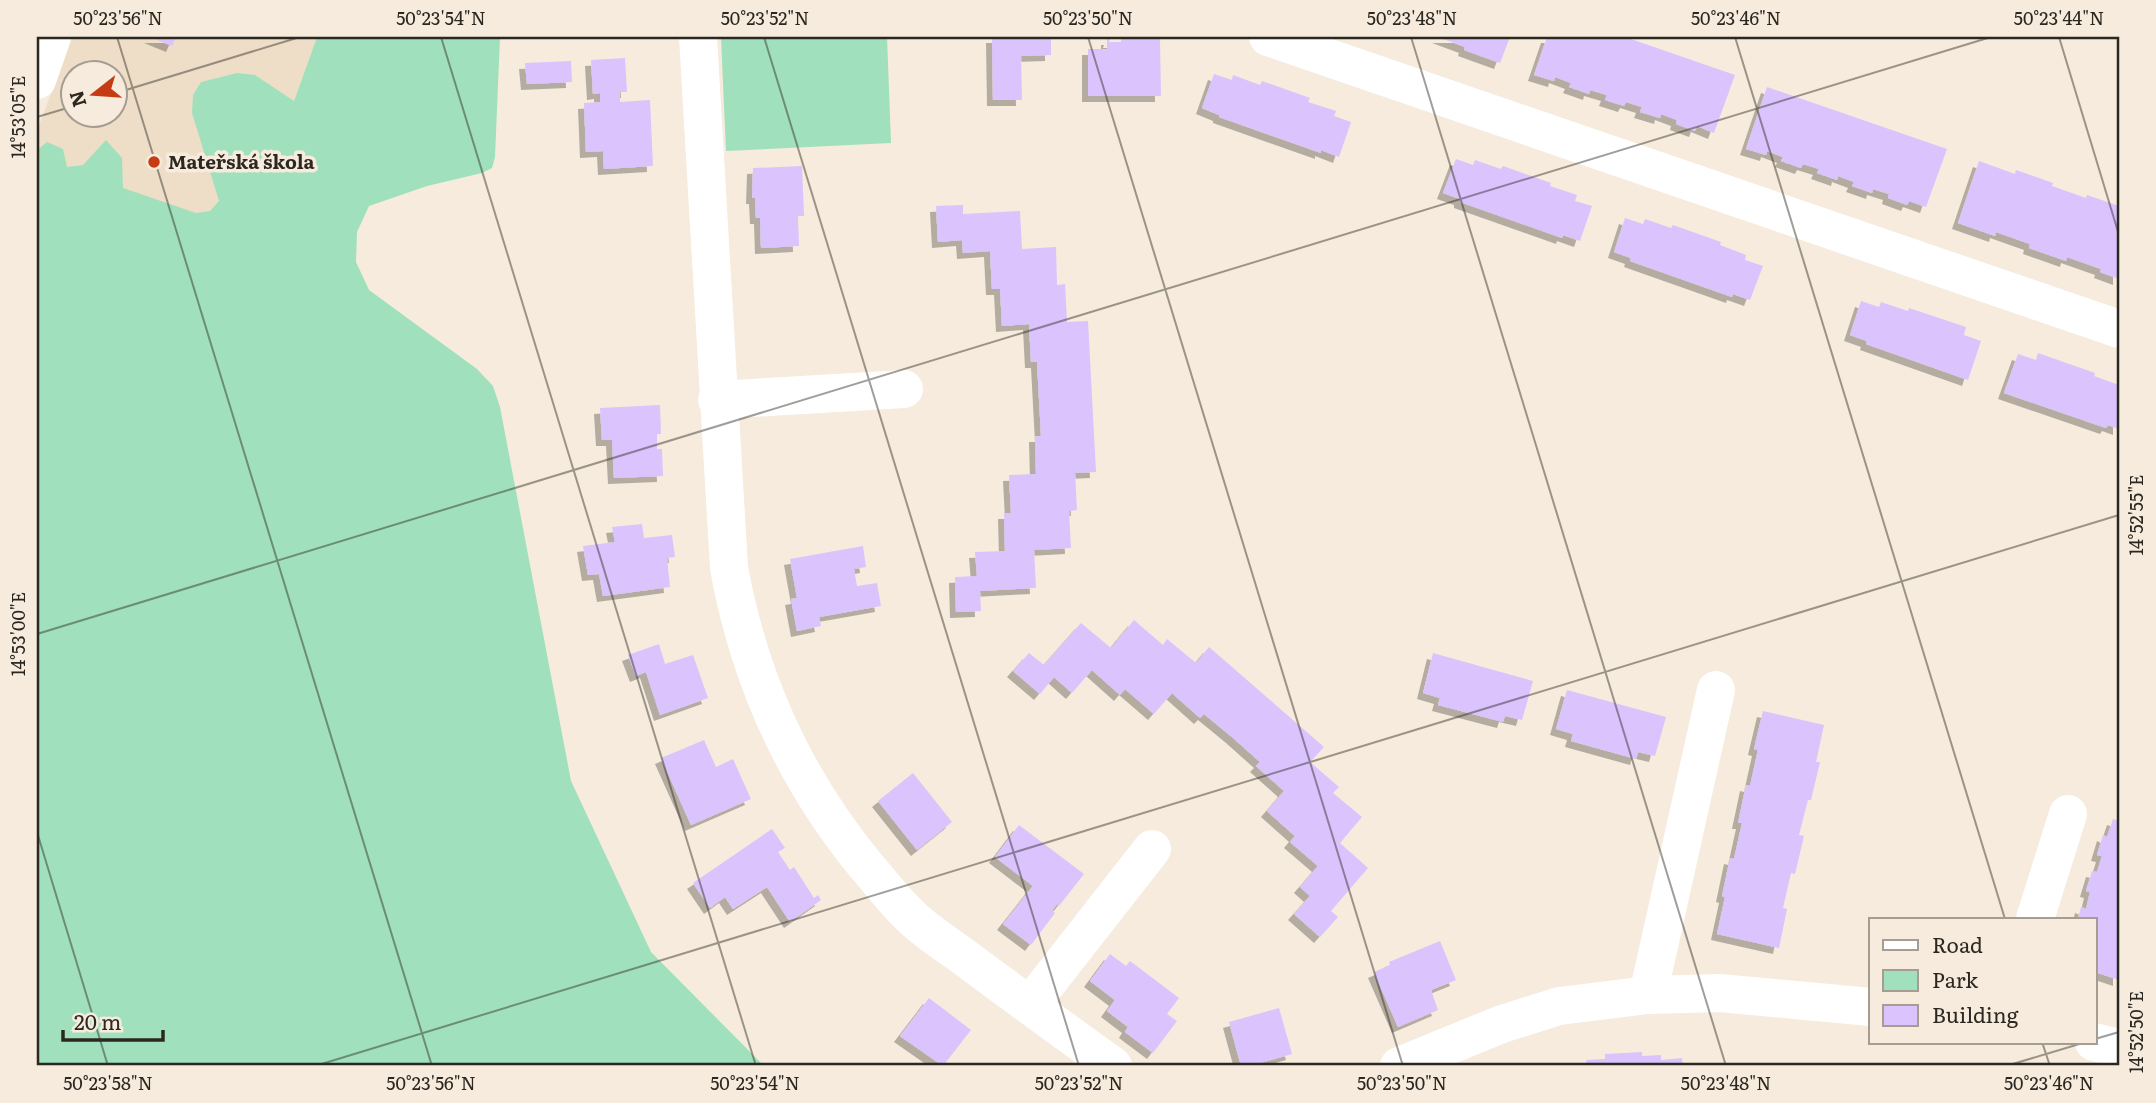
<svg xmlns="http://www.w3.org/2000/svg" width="2156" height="1103" viewBox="0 0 2156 1103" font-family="Literata,serif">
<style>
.built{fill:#eedec8;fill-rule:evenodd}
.green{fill:#a0e0bc}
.building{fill:#dbc3fe;filter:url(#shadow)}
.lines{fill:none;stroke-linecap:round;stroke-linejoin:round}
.minor{stroke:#fff;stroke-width:38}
.ticks{fill:none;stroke:#2b2721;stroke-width:2;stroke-opacity:0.45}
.poi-dot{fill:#c53c14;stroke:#f6ebdc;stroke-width:2.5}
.labels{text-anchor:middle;stroke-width:7;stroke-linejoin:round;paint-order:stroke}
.poi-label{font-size:19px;font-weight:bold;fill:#2b2721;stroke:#f6ebdc;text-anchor:start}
.neatline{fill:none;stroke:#2b2721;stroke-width:2.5}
.ticks-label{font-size:18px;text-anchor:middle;fill:#2b2721}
</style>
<defs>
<filter id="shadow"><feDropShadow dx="-6" dy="6" stdDeviation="0" flood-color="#0004"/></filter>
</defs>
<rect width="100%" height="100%" fill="#f6ebdc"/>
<path class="built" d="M72,37H317L232,271L37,192V131ZM74,74H116V116H74Z"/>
<path class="green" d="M317,37H500L495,157L492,168L482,173L427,186L369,206L357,232L356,262L369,290L477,369L493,386L500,407L571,781L651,952L764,1066H37V150L47,142L63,149L67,167L83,165L106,140L122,158L123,188L196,213L210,211L219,201L192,113L193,95L201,82L237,73L255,75L294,101Z
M721,37H887L891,143L726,151Z"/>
<path class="building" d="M150,37H176L172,46Z
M992,37H1051V55L1021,56L1022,100H993Z
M1438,37H1510L1500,63L1464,50L1465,47Z
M1547,37H1625L1735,75L1714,133L1697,126L1695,131L1676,124L1677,120L1661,114L1660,118L1640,112L1642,107L1626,102L1624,106L1605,100L1607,95L1590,90L1589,94L1569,87L1571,83L1555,77L1554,81L1534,75Z
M1107,39H1110L1109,42H1121V39H1160L1161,96H1088V49H1107Z
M625,58L627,92H620V102L650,100L653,166L604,169L603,151L586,152L584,103L600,102V93L593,94L591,60Z
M571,61L572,82L527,84L525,63Z
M1214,74L1232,80L1233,75L1260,85L1262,81L1310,98L1308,102L1336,111L1334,116L1351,122L1339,157L1321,150V153L1219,117V115L1202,108Z
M1767,87L1947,149L1926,207L1909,201L1907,205L1888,198L1889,194L1873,189L1872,193L1852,186L1854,182L1838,176L1837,180L1817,173L1819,169L1803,164L1801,168L1781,161L1783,157L1767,151L1766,155L1746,149Z
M1456,159L1473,165L1475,160L1501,169L1503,166L1551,183L1550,186L1577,195L1575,201L1592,206L1580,241L1563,235L1562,238L1460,202V199L1443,193Z
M1979,161L2015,174L2016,170L2053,183L2052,186L2086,198L2087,195L2119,206V279L2100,272L2101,269L2067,257L2066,261L2029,248L2030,244L1996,232L1995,236L1958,223Z
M802,166L804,216H798L799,246L761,248L760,218H756L755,198H752L753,168Z
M963,205V214L1020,211L1022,249L1056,247L1057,285L1065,284L1067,322L1088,321L1096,472L1075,473L1077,510L1069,511L1071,548L1034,550L1036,588L980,591L981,611L956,612L955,577L977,576L975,552L1005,551L1004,513H1011L1009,475L1036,474L1035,436H1041L1037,362H1031L1029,324L1002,326L1000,289H992L990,251L963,253L962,240L938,242L936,206Z
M1625,218L1643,224L1645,219L1671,228L1673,225L1721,242L1720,245L1746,255L1745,260L1763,266L1750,300L1733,294L1732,297L1630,261L1631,258L1614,252Z
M1861,301L1879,307L1881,302L1908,311L1909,308L1966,327L1964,335L1981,341L1968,380L1866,344L1867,341L1850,335Z
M2038,353L2095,373L2094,376L2119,385V429L2108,425L2106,428L2004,393L2018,354L2036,360Z
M660,405L661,434H657V449H662L663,476L614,478L612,440H602L600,408Z
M642,524L644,538L672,535L675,557L667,558L670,587L603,596L599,574L588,575L583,546L615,542L612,527Z
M863,546L866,567L854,569L857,586L877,583L881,606L819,617L821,626L797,631L791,599L797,598L790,559Z
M1134,620L1163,645L1167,639L1196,663L1209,647L1324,747L1310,762L1339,787L1333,793L1362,817L1340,843L1368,868L1331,911L1338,917L1320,937L1294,914L1310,896L1300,887L1318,866L1290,842L1295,836L1267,811L1284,791L1256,766L1260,762L1232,737L1204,714L1200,718L1172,693L1154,714L1125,689L1120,695L1092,670L1072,693L1054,677L1040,694L1013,671L1029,653L1044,665L1081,623L1111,648Z
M659,644L665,664L693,655L708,698L660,715L646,672L636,676L628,655Z
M1433,653L1533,681L1522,720L1505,716L1503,722L1438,705L1440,698L1423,693Z
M1567,690L1666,717L1655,756L1638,752L1636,759L1571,741L1573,734L1556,729Z
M1763,711L1824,725L1816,762H1820L1811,800H1808L1799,835L1804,836L1795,874L1791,873L1783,908L1787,909L1779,948L1717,934L1725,897L1722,896L1730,858L1734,859L1742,823H1738L1746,785L1750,786L1758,750L1754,749Z
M704,740L716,767L733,759L751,799L691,825L661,758Z
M913,773L952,822L917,850L878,801Z
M2113,819L2119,821V980L2095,972V919H2078L2081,907L2086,909L2090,892L2086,891L2092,871L2097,872L2102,856L2097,855L2103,835L2107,837Z
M1019,825L1084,874L1059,906L1057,904L1052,911L1055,913L1031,945L1003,924L1033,886L995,857Z
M772,829L785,848L778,852L790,870L794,867L814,898L818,895L821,900L790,922L767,887L733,909L725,897L710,908L693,883Z
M1440,941L1456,980L1431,990L1438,1010L1398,1027L1374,972L1390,965L1389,962Z
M1110,954L1126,966L1130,961L1179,998L1167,1014L1177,1021L1153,1053L1125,1032L1128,1027L1107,1011L1115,1000L1090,981Z
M929,998L971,1030L943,1066L900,1036Z
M1279,1008L1292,1054L1249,1066H1241L1229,1022Z
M1642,1052V1056L1661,1055V1060L1682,1058L1683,1066H1587L1586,1060L1605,1059V1054Z"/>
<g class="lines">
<path class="minor" d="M698,37L729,568C749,678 795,780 867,867C883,885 898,906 917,922C935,938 957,951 976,966C1022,1000 1067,1033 1113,1066
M1268,37L2119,329
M37,80L52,37
M717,400L904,389
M2035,919L2068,814
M1648,995L1716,690
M1030,1005L1152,849
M2094,1042L2119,1048
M1399,1066L1502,1024L1559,1006L1648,995L1720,993L1871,1007"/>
</g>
<path class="ticks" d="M117,37L432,1066M441,37L756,1066M764,37L1079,1066M1088,37L1403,1066M1411,37L1726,1066M1735,37L2005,919M2059,37L2119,235M116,93L300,37M37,117L74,106M37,634L1991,37M37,832L108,1066M2095,1039L2119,1032M2042,1042L2050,1066M315,1066L2119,515M2006,1066L2086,1042"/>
<circle class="poi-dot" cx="154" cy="162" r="7"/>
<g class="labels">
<g class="poi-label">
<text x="168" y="169">Mateřská škola</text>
</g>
</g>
<rect width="2156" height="1103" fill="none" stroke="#f6ebdc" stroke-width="77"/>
<rect x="1869" y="918" width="228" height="126" fill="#f6ebdc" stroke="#a59d91" stroke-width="2"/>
<rect x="1883" y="940" width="35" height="10" fill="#ffffff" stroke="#a59d91" stroke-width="2"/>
<text x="1932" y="953" font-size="21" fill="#2b2721">Road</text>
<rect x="1883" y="970" width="35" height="21" fill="#a0e0bc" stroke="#a59d91" stroke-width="2"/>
<text x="1932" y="988" font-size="21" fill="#2b2721">Park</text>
<rect x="1883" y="1005" width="35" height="21" fill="#dbc3fe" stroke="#a59d91" stroke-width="2"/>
<text x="1932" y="1023" font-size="21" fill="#2b2721">Building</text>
<g transform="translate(94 94) rotate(253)"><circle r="33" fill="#f6ebdc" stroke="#a59d91" stroke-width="2"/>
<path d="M0-5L12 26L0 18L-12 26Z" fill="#c53c14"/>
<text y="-10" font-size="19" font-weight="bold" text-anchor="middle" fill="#2b2721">N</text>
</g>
<path d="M63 1030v10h100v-10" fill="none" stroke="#2b2721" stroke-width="3.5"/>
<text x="74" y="1030" font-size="21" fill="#2b2721" stroke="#f6ebdc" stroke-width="5" paint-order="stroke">20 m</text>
<rect x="38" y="38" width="2080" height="1026" class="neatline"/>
<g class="ticks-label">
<text x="118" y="25">50°23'56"N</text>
<text x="441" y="25">50°23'54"N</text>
<text x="765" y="25">50°23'52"N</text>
<text x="1088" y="25">50°23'50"N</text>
<text x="1412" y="25">50°23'48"N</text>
<text x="1736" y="25">50°23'46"N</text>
<text x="2059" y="25">50°23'44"N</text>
<text transform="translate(19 117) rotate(-90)" y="6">14°53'05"E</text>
<text transform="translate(2137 515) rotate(-90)" y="6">14°52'55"E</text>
<text transform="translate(19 634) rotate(-90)" y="6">14°53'00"E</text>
<text transform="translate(2137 1032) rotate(-90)" y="6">14°52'50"E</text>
<text x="108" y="1090">50°23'58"N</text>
<text x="431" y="1090">50°23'56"N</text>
<text x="755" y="1090">50°23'54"N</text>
<text x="1079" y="1090">50°23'52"N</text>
<text x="1402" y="1090">50°23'50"N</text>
<text x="1726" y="1090">50°23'48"N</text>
<text x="2049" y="1090">50°23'46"N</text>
</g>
</svg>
